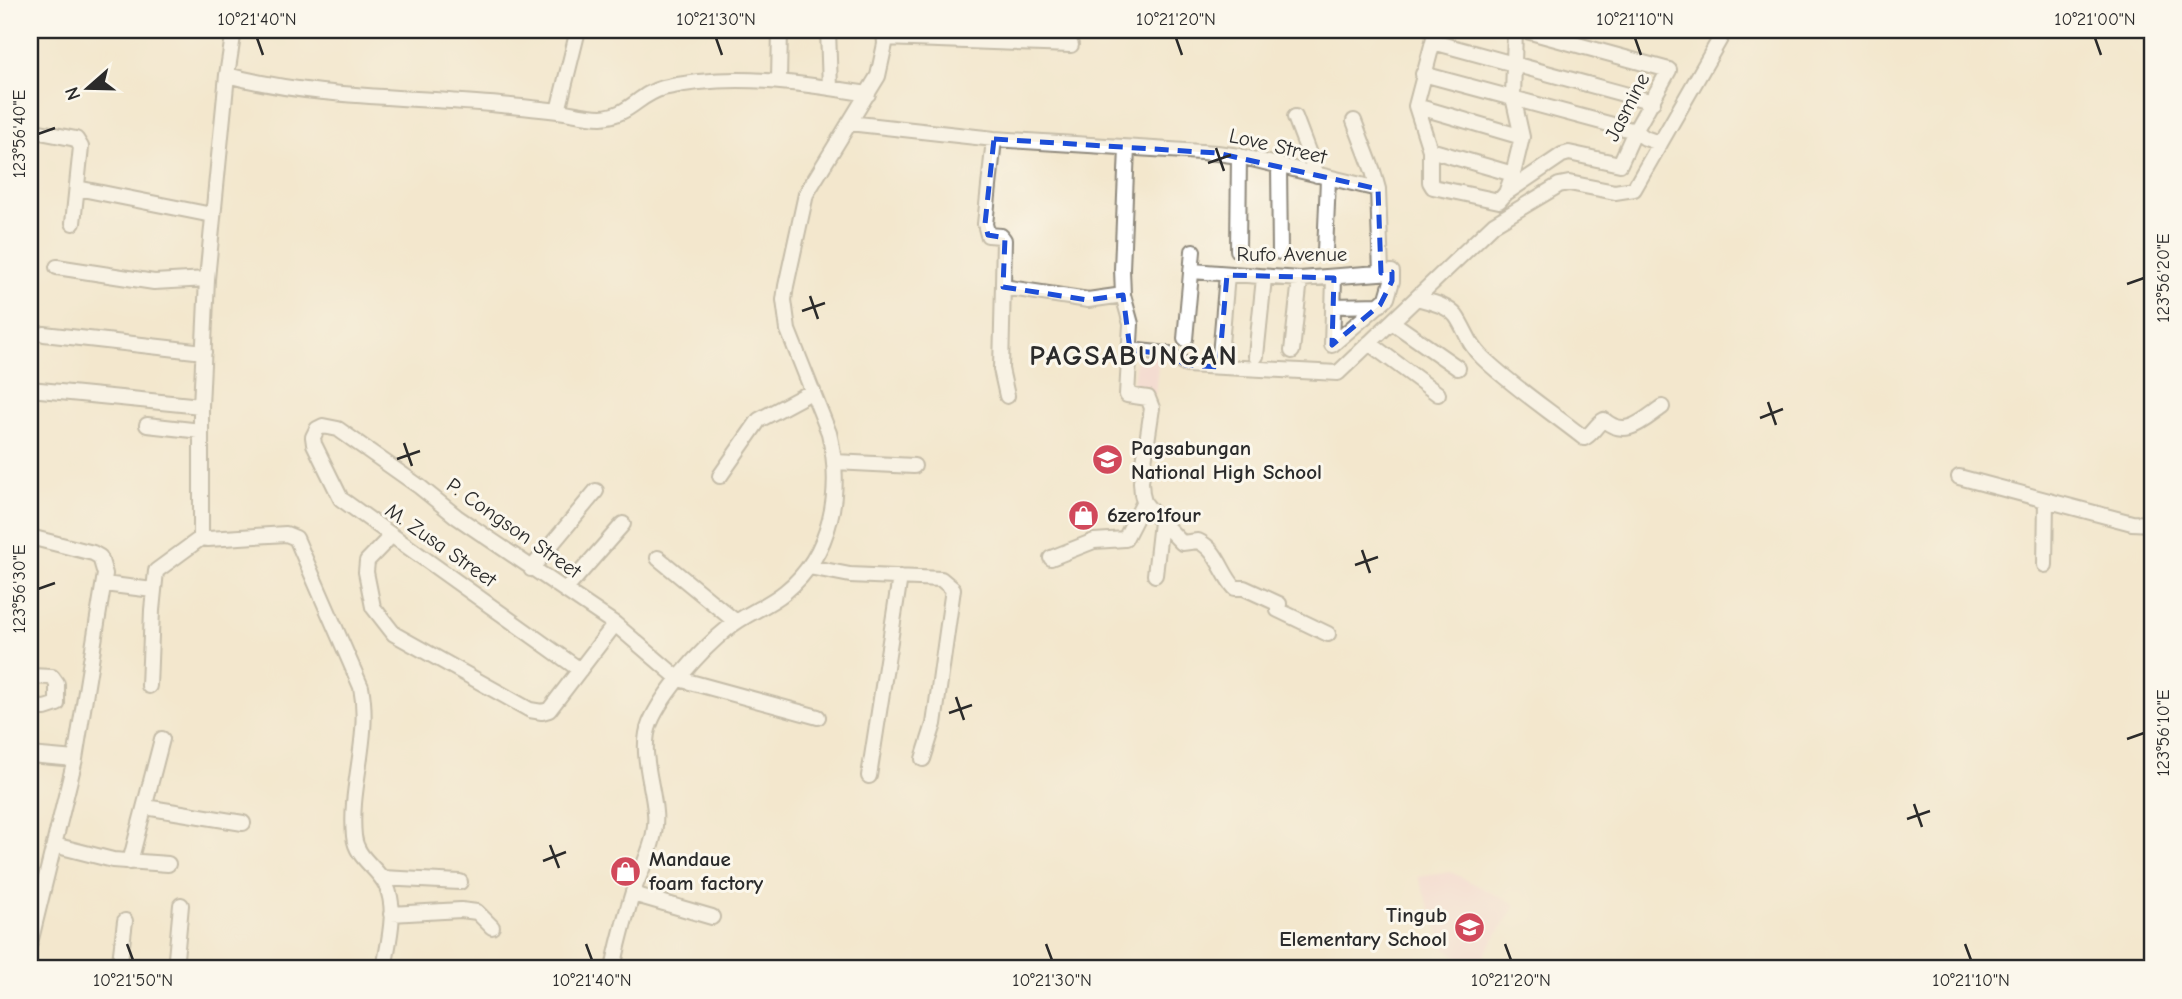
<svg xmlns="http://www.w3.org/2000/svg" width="2182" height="999" viewBox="0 0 2182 999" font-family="'Comic Neue',sans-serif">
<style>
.built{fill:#f7cfd5}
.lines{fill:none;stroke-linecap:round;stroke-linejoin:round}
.minor-casing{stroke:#8f897c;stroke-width:18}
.minor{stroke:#fff;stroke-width:14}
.marked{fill:none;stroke:#1d4ed8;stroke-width:5;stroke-dasharray:14 9;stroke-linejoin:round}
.ticks{fill:none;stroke:#2b2b2b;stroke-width:2.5}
.labels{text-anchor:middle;stroke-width:6;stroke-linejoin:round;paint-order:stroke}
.street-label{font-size:21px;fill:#2b2b2b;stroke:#fbf7ec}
.poi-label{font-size:21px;font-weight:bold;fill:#2b2b2b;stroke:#fbf7ec;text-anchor:start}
.district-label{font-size:28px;font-weight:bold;letter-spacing:2px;fill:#2b2b2b;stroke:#fbf7ec}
.neatline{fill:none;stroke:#2b2b2b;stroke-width:2.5}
.ticks-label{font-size:18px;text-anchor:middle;fill:#2b2b2b}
</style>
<rect width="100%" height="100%" fill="#fbf7ec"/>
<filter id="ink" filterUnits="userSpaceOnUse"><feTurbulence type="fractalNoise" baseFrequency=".0143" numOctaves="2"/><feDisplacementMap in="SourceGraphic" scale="14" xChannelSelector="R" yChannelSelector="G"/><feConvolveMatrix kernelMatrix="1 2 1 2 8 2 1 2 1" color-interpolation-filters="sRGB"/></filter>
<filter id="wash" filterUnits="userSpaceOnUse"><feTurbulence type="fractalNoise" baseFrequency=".00686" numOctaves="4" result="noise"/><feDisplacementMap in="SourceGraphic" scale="28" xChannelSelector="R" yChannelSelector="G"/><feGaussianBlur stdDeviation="1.57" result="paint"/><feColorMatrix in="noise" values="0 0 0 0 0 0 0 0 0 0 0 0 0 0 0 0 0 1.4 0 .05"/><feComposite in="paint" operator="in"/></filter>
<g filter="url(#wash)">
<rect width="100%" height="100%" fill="#f3e7cd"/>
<path class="built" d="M1137,353L1159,355L1155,395L1132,391Z
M1451,872L1516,905L1476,968L1445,949L1418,877Z"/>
</g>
<g filter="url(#ink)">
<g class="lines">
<defs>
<path id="minor" d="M828,30L830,88
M1436,30L1416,106L1430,150V182L1433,187L1499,201L1506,193L1513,174L1522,137L1513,97L1515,30
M885,38L1071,45
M1433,42L1653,102
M1423,74L1635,131L1645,138L1659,143
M227,75C317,99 409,96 501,105C522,107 544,109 565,112C576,114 589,117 601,117C631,115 637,95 663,88C731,72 801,83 868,94
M779,80L780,30
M1416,106L1522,137
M558,111L578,30
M1295,117L1317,175
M1354,121L1373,171L1378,189L1381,273
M849,123L994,139L1217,153L1239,156L1378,189
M30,130L76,139L81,147L73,223
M994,139L985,224L988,235L1001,236L1004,240L1001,369L1007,396
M1127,148L1122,269L1123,295L1131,324L1127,395L1148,398L1152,408L1141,482L1142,494L1144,502L1151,511L1182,543L1198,541C1218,550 1221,573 1235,588H1244L1279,604L1278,610L1328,634
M1430,150L1513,174
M1279,166L1280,252
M77,188L212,215
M1506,193L1562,155L1569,153L1620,164L1635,131L1669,70L1523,30
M1238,250L1239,156
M1325,252L1328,179
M57,267L154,282L207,279
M1192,271L1300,279L1392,272V281L1387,298L1332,345L1334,278
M1003,287L1088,300L1123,295
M1417,298C1430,302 1447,305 1456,316C1466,330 1468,344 1482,357C1513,387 1550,411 1584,438C1593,434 1596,424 1604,420C1626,439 1643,420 1662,407
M1333,306L1380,305
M1392,322L1458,368
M44,334L204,352
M1185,339L1193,251
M1369,343L1438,394
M1130,350L1167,354L1186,365L1338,373L1494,224L1559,185L1569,183L1615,192L1634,189L1725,30
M1292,351L1300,279
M1256,356L1264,278
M1219,367L1227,275
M30,389L201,406
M147,425L201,431
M835,462L914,466
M720,476L759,420L813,391
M1959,477L2132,523L2152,524
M391,536L367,561L366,572L373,607L394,634L530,710L542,712L549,710L615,624
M30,537L93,553L100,557L105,574L75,759L30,943
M201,538V406L207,279L227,75L234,30
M658,558L736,622
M1051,558L1094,541L1125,539L1144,502
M2045,565L2046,500
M809,567L850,575L941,579L953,589L934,724L923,759
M531,569L596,491
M1155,575L1161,522
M104,584L153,590
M566,589L623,524
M580,670L341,499L314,444L313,437L317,429L323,426L338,429L420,487L457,517L615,624L679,679L818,717
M30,676L52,677L57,684V704L45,708L30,707
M149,686L152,610L156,571L201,538L208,539L286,534L296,538L361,687C371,737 349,787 354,836C356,858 377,867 386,885C398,910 388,943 384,969
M30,755L75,759
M869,776L900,577
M145,807L243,823
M54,845L113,860L168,864
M130,862L162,739
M382,878L460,882
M633,894L712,917
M391,914L461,910L477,912L492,927
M119,969L125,921
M175,969L181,905
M613,969C618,943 625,918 633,892C642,866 658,840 655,812C653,784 639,750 650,723C663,692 701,650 727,629C744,614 767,607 785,592C832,554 843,490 829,433L788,330L784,300L786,286L806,194L878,76L885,44L884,30"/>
</defs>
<use href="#minor" class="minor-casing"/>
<use href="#minor" class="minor"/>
</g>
</g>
<path d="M0 0H2182V999H0ZM994,139L1217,153L1378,189L1381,273L1392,272V281L1380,305L1332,345L1334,278L1227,275L1219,367L1186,365L1167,354L1130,350L1123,295L1088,300L1003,287L1005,238L988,235L985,224Z" fill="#f3e7cd" fill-opacity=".55" fill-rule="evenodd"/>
<path class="marked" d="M994,139L1217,153L1378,189L1381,273L1392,272V281L1380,305L1332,345L1334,278L1227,275L1219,367L1186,365L1167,354L1130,350L1123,295L1088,300L1003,287L1005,238L988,235L985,224Z"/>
<path class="ticks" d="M257,38L263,55M716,38L722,55M1176,38L1182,55M1635,38L1641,55M2095,38L2101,55M38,134L55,128M1216,148L1224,171M1208,163L1231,155M2127,284L2144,278M810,296L818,319M802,311L825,303M1768,402L1776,425M1760,418L1783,409M404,443L412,466M397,459L420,451M1362,550L1370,573M1355,565L1378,557M38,589L55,583M956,697L964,720M949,713L972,705M2127,739L2144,733M1914,804L1922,827M1907,819L1930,811M550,845L559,868M543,861L566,852M127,944L133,960M586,944L592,960M1046,944L1052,960M1505,944L1511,960M1965,944L1971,960"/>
<defs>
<symbol id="school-disc" viewBox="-11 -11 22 22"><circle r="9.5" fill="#d1495b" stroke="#fbf7ec"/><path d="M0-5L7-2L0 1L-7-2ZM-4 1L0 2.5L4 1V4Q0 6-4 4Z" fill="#fff"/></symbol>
<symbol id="shop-disc" viewBox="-11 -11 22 22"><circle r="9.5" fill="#d1495b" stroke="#fbf7ec"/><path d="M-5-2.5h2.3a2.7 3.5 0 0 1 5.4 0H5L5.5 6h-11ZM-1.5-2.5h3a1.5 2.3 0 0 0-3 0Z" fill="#fff"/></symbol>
</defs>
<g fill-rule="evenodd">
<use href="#school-disc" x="1090" y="442" width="35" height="35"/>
<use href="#shop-disc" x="1066" y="498" width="35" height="35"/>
<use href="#shop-disc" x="608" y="854" width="35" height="35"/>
<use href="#school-disc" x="1452" y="910" width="35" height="35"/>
</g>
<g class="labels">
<g class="street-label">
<text transform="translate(1627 107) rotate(-63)" y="7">Jasmine</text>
<text transform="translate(1278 146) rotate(13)" y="7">Love Street</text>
<text x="1292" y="261">Rufo Avenue</text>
<text transform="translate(514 528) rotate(35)" y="7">P. Congson Street</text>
<text transform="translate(441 545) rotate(35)" y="7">M. Zusa Street</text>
</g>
<g class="poi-label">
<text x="1131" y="455">Pagsabungan<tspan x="1131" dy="24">National High School</tspan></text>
<text x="1107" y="522">6zero1four</text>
<text x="649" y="866">Mandaue<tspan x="649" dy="24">foam factory</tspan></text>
<text x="1447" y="922" text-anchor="end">Tingub<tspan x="1447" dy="24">Elementary School</tspan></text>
</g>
<g class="district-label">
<text x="1134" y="365">PAGSABUNGAN</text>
</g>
</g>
<rect width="2182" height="999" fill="none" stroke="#fbf7ec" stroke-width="77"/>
<g transform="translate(88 88) rotate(250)" stroke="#fbf7ec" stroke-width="5" paint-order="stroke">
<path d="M0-5L12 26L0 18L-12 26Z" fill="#2b2b2b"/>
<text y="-10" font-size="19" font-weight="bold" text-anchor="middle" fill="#2b2b2b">N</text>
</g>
<rect x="38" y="38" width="2106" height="922" class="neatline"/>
<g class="ticks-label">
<text x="257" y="25">10°21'40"N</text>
<text x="716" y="25">10°21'30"N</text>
<text x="1176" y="25">10°21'20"N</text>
<text x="1635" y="25">10°21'10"N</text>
<text x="2095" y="25">10°21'00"N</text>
<text transform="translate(19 134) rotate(-90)" y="6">123°56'40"E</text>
<text transform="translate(2163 278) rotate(-90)" y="6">123°56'20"E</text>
<text transform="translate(19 589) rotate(-90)" y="6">123°56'30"E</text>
<text transform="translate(2163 733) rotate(-90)" y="6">123°56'10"E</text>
<text x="133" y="986">10°21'50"N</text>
<text x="592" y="986">10°21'40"N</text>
<text x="1052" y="986">10°21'30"N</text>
<text x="1511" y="986">10°21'20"N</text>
<text x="1971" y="986">10°21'10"N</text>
</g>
</svg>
